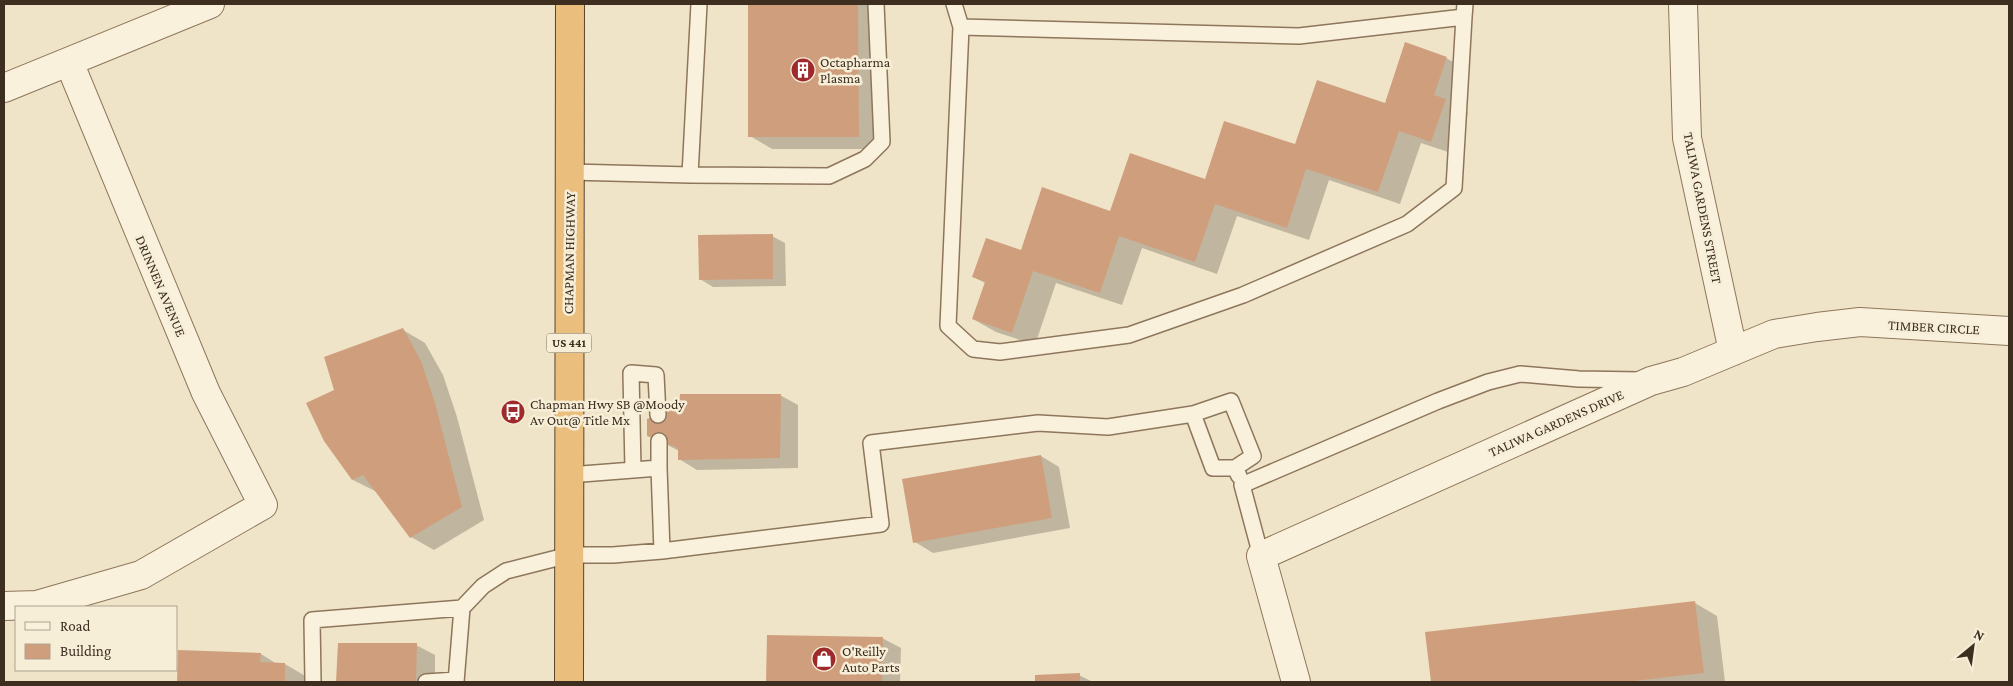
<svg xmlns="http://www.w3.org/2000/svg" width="2013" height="686" viewBox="0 0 2013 686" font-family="'Crimson Pro',serif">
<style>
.shadow{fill:#0003}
.building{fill:#cf9f7d}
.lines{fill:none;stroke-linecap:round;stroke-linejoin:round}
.service-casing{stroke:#8d765c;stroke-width:18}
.minor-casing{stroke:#8d765c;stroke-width:30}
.trunk-casing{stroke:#5b4430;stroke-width:30}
.service{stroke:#faf1dc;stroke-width:15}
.minor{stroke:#faf1dc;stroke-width:28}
.trunk{stroke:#eabe7c;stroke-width:28}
.labels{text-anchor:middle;stroke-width:5;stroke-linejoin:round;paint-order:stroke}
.shield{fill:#f7eed8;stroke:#756857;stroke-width:1}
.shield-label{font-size:12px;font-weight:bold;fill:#3d2e20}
.poi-label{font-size:14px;fill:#3d2e20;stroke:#f7eed8;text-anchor:start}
.street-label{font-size:14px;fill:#3d2e20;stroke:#f7eed8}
</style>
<rect width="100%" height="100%" fill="#f0e4c8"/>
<path class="shadow" d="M746,4H881V149H772L750,136V6Z
M1446,58L1469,71L1457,106L1468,113L1454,154L1421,143L1400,204L1329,180L1309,240L1237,216L1217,274L1142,248L1122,305L1056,283L1035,345L996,332L973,319L985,283L974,277L1022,252L1111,212L1205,181L1296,146L1385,105Z
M772,236L785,243L786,286L713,287L700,279Z
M403,330L425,343L443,375L457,417L484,520L434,550L411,537L377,492L353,480L335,391Z
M780,395L798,405V468L697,470L679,459V451L648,435Z
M1041,456L1059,467L1070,528L933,553L915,542Z
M1695,603L1717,616L1725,682H1432L1426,633Z
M768,637L882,638L901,648L900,682H767Z
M339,644L416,645L435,655V682H339Z
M179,652L261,654L277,664H285L307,677V682H178Z
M1079,675L1093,682H1036V676Z"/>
<path class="building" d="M748,4H858L859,137H748Z
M1405,42L1447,57L1434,95L1446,99L1431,142L1399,131L1378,192L1306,169L1287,228L1215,204L1195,262L1119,236L1100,293L1033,271L1012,333L972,319L985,282L972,277L986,238L1021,250L1042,187L1110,211L1130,153L1205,179L1224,121L1295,144L1317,80L1385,103Z
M773,234V279L699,280L698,235Z
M403,328L421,361L435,403L462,507L410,538L363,475L352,480L324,441L306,403L334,390L324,357Z
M680,394H781L780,458L678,460V448L647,436V419L679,407Z
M1041,455L1052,518L913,543L902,479Z
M1695,601L1704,673L1625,682H1431L1425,632Z
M767,635L883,637L882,682H766Z
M338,643H417L416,682H336Z
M178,650L261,653L260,662L285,663V682H177Z
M1080,673V682H1035V675Z"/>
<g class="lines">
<defs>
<path id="service" d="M954,4L961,27
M1464,17L1454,188L1407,224L1243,295L1129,335L1000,352L973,349L948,326L961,27L1299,36L1464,17L1465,4
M570,172L690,175L829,176L865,159L882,142L876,4
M690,175L699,4
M1193,414L1213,468H1235L1239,476
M659,441V468
M633,470L631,373L656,375L658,415
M569,475L659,468L662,551
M1261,556L1242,485L1438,401L1488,382L1520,374L1579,379L1640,380
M313,682L312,620L462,608
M426,682L456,680
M456,682L462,608L483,586L506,571L569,555H613L662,551L881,524L871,443L1038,423L1108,427L1193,414L1231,401L1253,456L1235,468"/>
<path id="minor" d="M1683,4L1687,138L1733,351
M4,88L210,4
M4,606L37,605L141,575L263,505L206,393L69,62
M1296,682L1261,556L1651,381L1683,372L1774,334L1817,327L1860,322L2009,331"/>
<path id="trunk" d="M569,682L570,4"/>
</defs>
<use href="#service" class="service-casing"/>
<use href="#minor" class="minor-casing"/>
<use href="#trunk" class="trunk-casing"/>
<use href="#service" class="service"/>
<use href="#minor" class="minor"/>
<use href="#trunk" class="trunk"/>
</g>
<defs>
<symbol id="building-disc" viewBox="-11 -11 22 22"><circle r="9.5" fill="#9e2a2b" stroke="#f7eed8"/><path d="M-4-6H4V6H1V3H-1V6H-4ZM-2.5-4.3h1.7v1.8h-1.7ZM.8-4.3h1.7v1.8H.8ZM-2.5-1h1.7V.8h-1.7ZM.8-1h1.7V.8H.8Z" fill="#fff"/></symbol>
<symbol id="bus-disc" viewBox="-11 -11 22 22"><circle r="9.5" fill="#9e2a2b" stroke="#f7eed8"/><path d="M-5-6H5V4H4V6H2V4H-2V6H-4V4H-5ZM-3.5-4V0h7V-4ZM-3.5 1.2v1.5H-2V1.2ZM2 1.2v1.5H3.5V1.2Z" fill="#fff"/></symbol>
<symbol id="shop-disc" viewBox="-11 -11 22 22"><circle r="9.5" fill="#9e2a2b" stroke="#f7eed8"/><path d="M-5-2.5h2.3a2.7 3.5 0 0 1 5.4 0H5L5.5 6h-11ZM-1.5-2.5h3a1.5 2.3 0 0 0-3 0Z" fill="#fff"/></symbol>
</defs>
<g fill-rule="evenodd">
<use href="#building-disc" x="789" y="56" width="28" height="28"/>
<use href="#bus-disc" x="499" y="398" width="28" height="28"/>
<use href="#shop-disc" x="810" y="645" width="28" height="28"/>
</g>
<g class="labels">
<rect class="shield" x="546.5" y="333.5" width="45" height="19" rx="4"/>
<g class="shield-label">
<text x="569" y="347">US 441</text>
</g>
<g class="poi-label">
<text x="820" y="67">Octapharma<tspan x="820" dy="16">Plasma</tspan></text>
<text x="530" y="409">Chapman Hwy SB @Moody<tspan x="530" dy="16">Av Out@ Title Mx</tspan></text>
<text x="842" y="656">O'Reilly<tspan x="842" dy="16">Auto Parts</tspan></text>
</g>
<g class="street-label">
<text transform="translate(1703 208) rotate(79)" y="5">TALIWA GARDENS STREET</text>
<text transform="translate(569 253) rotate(-89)" y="5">CHAPMAN HIGHWAY</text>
<text transform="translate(161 286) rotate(67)" y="5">DRINNEN AVENUE</text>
<text transform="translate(1934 327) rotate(3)" y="5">TIMBER CIRCLE</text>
<text transform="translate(1556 423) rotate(-24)" y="5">TALIWA GARDENS DRIVE</text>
</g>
</g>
<rect width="2013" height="686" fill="none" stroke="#3d2e20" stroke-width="10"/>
<rect x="15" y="606" width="162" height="65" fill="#f7eed8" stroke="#ada18e"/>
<rect x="25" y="622" width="25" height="8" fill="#faf1dc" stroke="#ada18e"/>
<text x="60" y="631" font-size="15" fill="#3d2e20">Road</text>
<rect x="25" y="644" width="25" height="15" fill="#cf9f7d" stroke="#ada18e"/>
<text x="60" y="656" font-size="15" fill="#3d2e20">Building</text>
<g transform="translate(1973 646) rotate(29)" stroke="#f7eed8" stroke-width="4" paint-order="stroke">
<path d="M0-4L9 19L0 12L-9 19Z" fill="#3d2e20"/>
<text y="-8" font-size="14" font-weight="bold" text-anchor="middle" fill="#3d2e20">N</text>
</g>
</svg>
